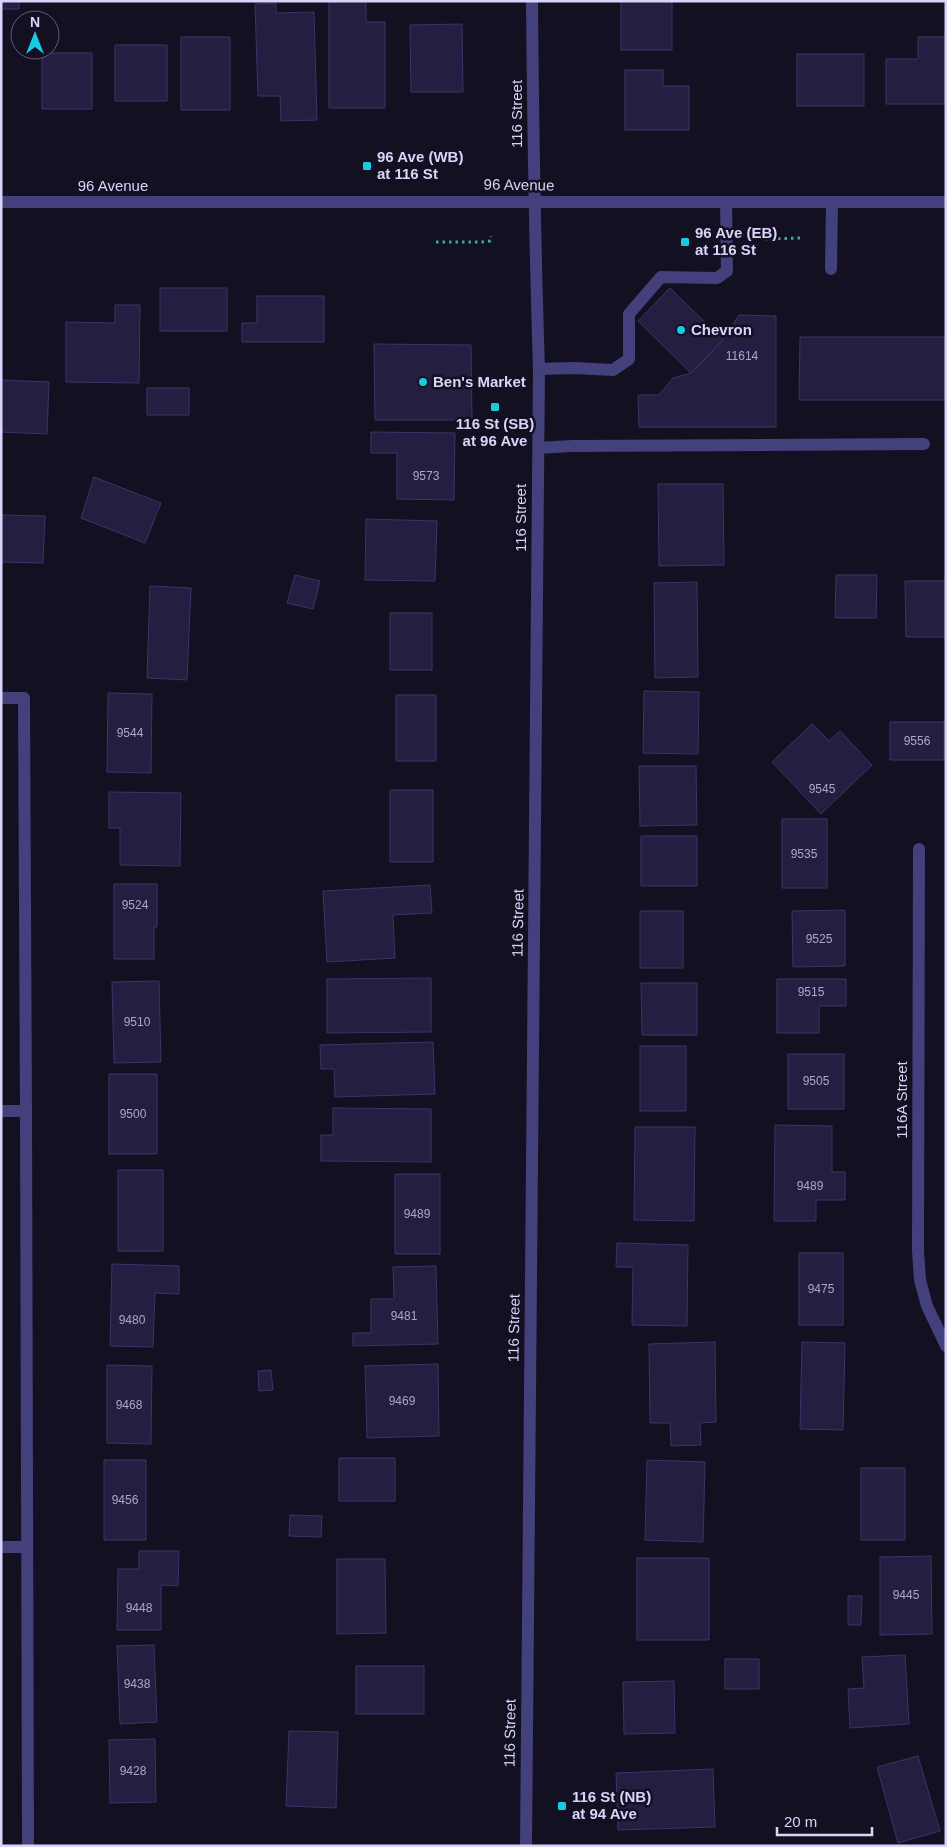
<svg xmlns="http://www.w3.org/2000/svg" width="947" height="1847" viewBox="0 0 947 1847" font-family="Helvetica,sans-serif">
<style>
.building{fill:#251e40;stroke:#3e326a}
.lines{fill:none;stroke-linecap:round;stroke-linejoin:round}
.path{stroke:#3ba8a3;stroke-width:3;stroke-dasharray:2.5 4;stroke-linecap:butt}
.minor{stroke:#43407b;stroke-width:12}
.poi-dot{fill:#18cbe3;stroke:#131021;stroke-width:2}
.labels{text-anchor:middle;stroke-width:5;stroke-linejoin:round;paint-order:stroke}
.number-label{font-size:12px;fill:#aca6cc}
.street-label{font-size:15px;fill:#d9d4fb;stroke:#131021}
.poi-label{font-size:15px;font-weight:bold;fill:#d9d4fb;stroke:#131021;text-anchor:start}
</style>
<rect width="100%" height="100%" fill="#131021"/>
<path class="building" d="M1,1H19V9H1Z
M329,1H366V22H385V108H329Z
M621,1H672V50H621Z
M276,3V13L314,12L317,120L281,121L280,96H258L255,4Z
M462,24L463,92H411L410,25Z
M181,37H230V110H181Z
M918,37H946V104H886V59H918Z
M115,45H167V101H115Z
M42,53H92V109H42Z
M797,54H864V106H797Z
M625,70H663V86H689V130H625Z
M160,288H227V331H160Z
M670,288L723,340L691,373L638,321Z
M257,296H324V342H242V323H257Z
M115,305H140L139,383L66,382V322L115,323Z
M739,315L776,316V427H639L638,395H659L673,378L691,373L723,340Z
M800,337H946V400H799Z
M374,344L471,345L472,420H375Z
M1,380L49,382L47,434L1,432Z
M147,388H189V415H147Z
M371,432L455,433L454,500L397,499V453H371Z
M94,477L161,503L145,543L81,518Z
M658,484H723L724,565L659,566Z
M1,515L45,516L43,563L1,562Z
M366,519L437,521L435,581L365,580Z
M295,575L320,581L313,609L287,603Z
M836,575H877L876,618H835Z
M905,581H946V637H906Z
M697,582L698,677L655,678L654,583Z
M150,586L191,588L187,680L147,678Z
M390,613H432V670H390Z
M644,691L699,692L698,754L643,753Z
M108,693L152,694L151,773L107,772Z
M396,695H436V761H396Z
M890,722H944V760H890Z
M812,724L829,741L840,731L872,765L821,814L772,762Z
M639,766H696L697,825L640,826Z
M390,790H433V862H390Z
M109,792L181,793L180,866L120,865V828H109Z
M782,819H827V888H782Z
M641,836H697V886H641Z
M114,884H157V927H154V959H114Z
M430,885L432,913L393,915L395,958L327,962L323,891Z
M845,910V966L793,967L792,911Z
M640,911H683V968H640Z
M431,978V1032L327,1033V979Z
M777,979H846V1006H819V1033H777Z
M159,981L161,1062L114,1063L112,982Z
M641,983H697V1035H642Z
M433,1042L435,1094L335,1097L334,1069H321L320,1045Z
M640,1046H686V1111H640Z
M788,1054H844V1109H788Z
M109,1074H157V1154H109Z
M333,1108L431,1109V1162L321,1161V1135H333Z
M775,1125L832,1126V1172H845V1200H816V1221H774Z
M635,1127H695L694,1221L634,1220Z
M118,1170H163V1251H118Z
M395,1174H440V1254H395Z
M617,1243L688,1245L687,1326L632,1325L633,1267H616Z
M799,1253H843V1325H799Z
M112,1264L179,1266V1294L155,1293L153,1347L110,1346Z
M436,1266L438,1344L353,1346V1333H371V1299H394L393,1267Z
M715,1342L716,1422L700,1423L701,1445L671,1446L670,1423H650L649,1344Z
M802,1342L845,1343L843,1430L800,1429Z
M438,1364L439,1436L367,1438L365,1366Z
M107,1365L152,1366L151,1444L107,1443Z
M271,1370L273,1390L259,1391L258,1371Z
M339,1458H395V1501H339Z
M104,1460H146V1540H104Z
M647,1460L705,1462L703,1542L645,1540Z
M861,1468H905V1540H861Z
M290,1515L322,1516L321,1537L289,1536Z
M139,1551H179L178,1586L161,1585V1630H117L118,1569H139Z
M931,1556L932,1634L880,1635V1557Z
M637,1558H709V1640H637Z
M337,1559H385L386,1633L337,1634Z
M848,1596H862L861,1625H848Z
M154,1645L157,1722L120,1724L117,1646Z
M905,1655L909,1724L850,1728L848,1689L864,1688L862,1657Z
M725,1659H759V1689H725Z
M356,1666H424V1714H356Z
M674,1681L675,1733L624,1734L623,1682Z
M289,1731L338,1732L336,1808L286,1806Z
M155,1739L156,1802L110,1803L109,1740Z
M918,1756L940,1831L898,1843L877,1767Z
M713,1769L715,1827L618,1830L616,1773Z"/>
<g class="lines">
<path class="path" d="M765,239L802,238
M436,242H482L490,241L491,236"/>
<path class="minor" d="M1,202H946
M831,269L832,202
M539,369L575,368L613,370L629,359V314L661,277L717,278L727,271L726,202
M538,448L573,446L924,444
M1,698H24L26,1111L28,1846
M919,849L918,1251L920,1280L927,1306L946,1346
M1,1111H26
M1,1547H27
M526,1846L539,369C535,247 533,124 532,1"/>
</g>
<g class="poi-dot">
<rect x="362" y="161" width="10" height="10" rx="2.5"/>
<rect x="680" y="237" width="10" height="10" rx="2.5"/>
<circle cx="681" cy="330" r="5"/>
<circle cx="423" cy="382" r="5"/>
<rect x="490" y="402" width="10" height="10" rx="2.5"/>
<rect x="557" y="1801" width="10" height="10" rx="2.5"/>
</g>
<g class="labels">
<g class="number-label">
<text x="742" y="360">11614</text>
<text x="426" y="480">9573</text>
<text x="130" y="737">9544</text>
<text x="917" y="745">9556</text>
<text x="822" y="793">9545</text>
<text x="804" y="858">9535</text>
<text x="135" y="909">9524</text>
<text x="819" y="943">9525</text>
<text x="811" y="996">9515</text>
<text x="137" y="1026">9510</text>
<text x="816" y="1085">9505</text>
<text x="133" y="1118">9500</text>
<text x="810" y="1190">9489</text>
<text x="417" y="1218">9489</text>
<text x="821" y="1293">9475</text>
<text x="404" y="1320">9481</text>
<text x="132" y="1324">9480</text>
<text x="402" y="1405">9469</text>
<text x="129" y="1409">9468</text>
<text x="125" y="1504">9456</text>
<text x="906" y="1599">9445</text>
<text x="139" y="1612">9448</text>
<text x="137" y="1688">9438</text>
<text x="133" y="1775">9428</text>
</g>
<g class="street-label">
<text transform="translate(517 114) rotate(-90)" y="5">116 Street</text>
<text transform="translate(519 185) rotate(1)" y="5">96 Avenue</text>
<text x="113" y="191">96 Avenue</text>
<text transform="translate(521 518) rotate(-90)" y="5">116 Street</text>
<text transform="translate(518 923) rotate(-89)" y="5">116 Street</text>
<text transform="translate(902 1100) rotate(-90)" y="5">116A Street</text>
<text transform="translate(514 1328) rotate(-89)" y="5">116 Street</text>
<text transform="translate(510 1733) rotate(-89)" y="5">116 Street</text>
</g>
<g class="poi-label">
<text x="377" y="162">96 Ave (WB)<tspan x="377" dy="17">at 116 St</tspan></text>
<text x="695" y="238">96 Ave (EB)<tspan x="695" dy="17">at 116 St</tspan></text>
<text x="691" y="335">Chevron</text>
<text x="433" y="387">Ben's Market</text>
<text x="495" y="429" text-anchor="middle">116 St (SB)<tspan x="495" dy="17">at 96 Ave</tspan></text>
<text x="572" y="1802">116 St (NB)<tspan x="572" dy="17">at 94 Ave</tspan></text>
</g>
</g>
<rect width="947" height="1847" fill="none" stroke="#d9d4fb" stroke-width="5"/>
<g transform="translate(35 35)"><circle r="24" fill="#131021" stroke="#625e78"/>
<path d="M0-4L9 19L0 12L-9 19Z" fill="#18cbe3"/>
<text y="-8" font-size="14" font-weight="bold" text-anchor="middle" fill="#d9d4fb">N</text>
</g>
<path d="M777 1827v8h95v-8" fill="none" stroke="#d9d4fb" stroke-width="2.5"/>
<text x="784" y="1827" font-size="15" fill="#d9d4fb" stroke="#131021" stroke-width="4" paint-order="stroke">20 m</text>
</svg>
